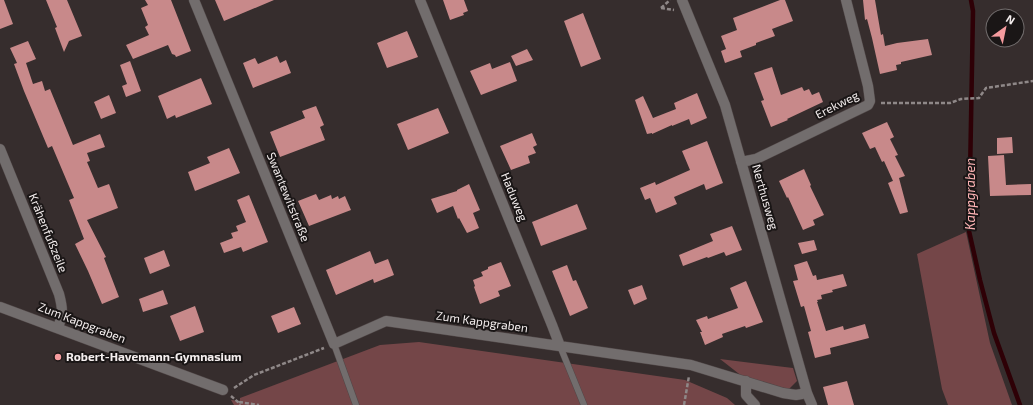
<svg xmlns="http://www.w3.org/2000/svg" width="1033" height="405" viewBox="0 0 1033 405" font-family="'Exo 2',sans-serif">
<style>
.green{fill:#744648}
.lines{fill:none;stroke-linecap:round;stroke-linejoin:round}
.stream{stroke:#2e0006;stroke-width:4.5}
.building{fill:#c8898a}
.lane-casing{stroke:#514848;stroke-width:7}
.street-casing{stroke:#514848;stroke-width:11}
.path{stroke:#8f8888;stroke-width:2.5;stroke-dasharray:4 2;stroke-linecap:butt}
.lane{stroke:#726d6d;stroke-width:6}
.street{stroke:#726d6d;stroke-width:10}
.poi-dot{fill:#f59b9e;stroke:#1a1616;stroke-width:1.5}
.labels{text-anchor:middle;stroke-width:4;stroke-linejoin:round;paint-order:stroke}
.street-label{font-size:12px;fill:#f5efef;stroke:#1a1616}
.poi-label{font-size:12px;font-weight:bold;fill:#f5efef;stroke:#1a1616;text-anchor:start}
.water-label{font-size:13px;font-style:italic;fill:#fbb2b3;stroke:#1a1616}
</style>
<rect width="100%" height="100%" fill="#362d2d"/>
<path class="green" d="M966,232L990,343L1012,405H948L942,389L917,254Z
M419,342L685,380L727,398L735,405H234L231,400L240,401V398L380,345Z
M720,359L793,368L797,381L789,389L766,385L743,377Z"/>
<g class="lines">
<path class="stream" d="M971,0L973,11L969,231L980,280L994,333L1020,405"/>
</g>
<path class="building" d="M0,0H4L13,24L0,29Z
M46,0H67L82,36L69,41L64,52L55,28L57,27Z
M145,0H171L191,51L176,57L175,55L172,54L168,45L133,59L126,45L149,35L145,27L148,25L141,8L148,5Z
M215,0H274L224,21Z
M443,0H464L468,11L463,13L464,15L450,20Z
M780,0H785L793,21L772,29L775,36L756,43V45L740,51L742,57L725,63L721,51L726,49L721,36L737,30L733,18Z
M863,0H875L881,35L883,34L885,46L897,43L928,39L932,55L901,62V64L896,65L897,70L880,74L872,38L867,19L865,20Z
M583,13L601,59L581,67L564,21Z
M407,31L418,57L387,68L377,43Z
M28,41L36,59L26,63L33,84L42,81L45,91L50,89L73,145L100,134L105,147L87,153L90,161L87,162L98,188L109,184L118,208L87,220L106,257L104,258L119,297L102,304L88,271L75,244L84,239L69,200L74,198L52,146L48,148L24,91L14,64L17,63L10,48Z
M527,49L533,60L516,66L511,56Z
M277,56L280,63L286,60L291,73L253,88L243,63L255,58L258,64Z
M130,61L141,91L126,97L122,86L127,84L120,65Z
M510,62L517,81L481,95L470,71L490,63L492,69Z
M772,67L781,95L802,87L804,91L809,89L812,95L819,92L823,102L787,119L788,120L771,127L761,101L764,100L754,73Z
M201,78L212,104L176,118L175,115L167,119L158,96Z
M697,93L707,118L691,125L689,119L672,126V125L652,134V133L647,134L635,100L643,96L653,118L676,109L674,103Z
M109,95L116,113L101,119L94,102Z
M316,106L324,125L320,127L325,140L280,157L270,132L305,118L302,111Z
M438,108L449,133L408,150L397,124Z
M887,122L894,137L890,139L898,155L895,156L905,176L899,178L908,212L900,214L888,183L895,180L893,181L884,161L882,162L875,147L870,149L862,133Z
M532,133L537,145L533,147L536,153L528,156L530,163L511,170L500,146Z
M1012,137L1013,153L997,154V138Z
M707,141L723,183L706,190L704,184L674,197L677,204L656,213L650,198L645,200L640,188L655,182L656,185L690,170L682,151Z
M229,148L240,173L195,191L188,172L210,163L207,157Z
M1004,155L1006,185L1031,184V195L990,196L988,156Z
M804,169L811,185L810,186L824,215L813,220L815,225L803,230L788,197L787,198L779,181Z
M469,184L480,210L473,213L479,228L467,233L459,218L458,219L453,206L437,213L431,199L457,191V190Z
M316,194L319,200L331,195L332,199L338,196L339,199L345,196L351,210L309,226L298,201Z
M249,195L268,242L243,252L241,247L224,253L220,243L233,238L231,233L238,231L236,226L246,222L237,200Z
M577,204L587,229L541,246L532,222Z
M732,226L742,250L726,256L724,252L708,258L707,257L683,266L679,255L713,241L710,234Z
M814,240L817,250L802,254L798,243Z
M164,250L170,266L150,274L144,258Z
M370,251L375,264L388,259L394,275L374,283L373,279L336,295L326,270Z
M807,261L813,276L816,275L817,280L843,274L847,286L832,290L833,292L821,295L822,299L817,300L818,302H817L826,331L843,326L844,330L865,324L869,338L830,348L831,354L815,358L808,332L811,331L804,306L801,307L793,281L798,280L794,265Z
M501,262L511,286L498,291L500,296L480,304L474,287L475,286L473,280L483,276L481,272L488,269V267Z
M567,265L573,281L576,280L588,308L570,316L552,271Z
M746,281L763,322L746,328L745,326L722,334L723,337L705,345L700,332H702L696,320L707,316L708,319L738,308L730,288Z
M642,285L647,299L634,305L628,290Z
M163,290L168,304L143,312L139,299Z
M195,306L204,332L180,341L170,316Z
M294,307L301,324L278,333L271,316Z
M847,381L854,405H828L823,387Z"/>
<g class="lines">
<defs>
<path id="lane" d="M334,344L356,405
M560,346L584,405"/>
<path id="street" d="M194,0L334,344L386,321L691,365L783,393L796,395L807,393
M420,0L552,325L560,346
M682,0L725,105L807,393L812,405
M0,149L59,294C63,309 63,313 58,328
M741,162L756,159L868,105L870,101L868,86L846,0
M0,307L223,390
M746,381V395L755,405"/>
</defs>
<use href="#lane" class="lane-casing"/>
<use href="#street" class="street-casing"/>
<path class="path" d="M661,8L674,10
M661,8L670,0
M881,103H950L961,99L979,98L986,88L1033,81
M234,388L254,375L324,348
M231,396L238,402L240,405
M239,402L259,405
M684,405L689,376"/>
<use href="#lane" class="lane"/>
<use href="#street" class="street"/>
</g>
<circle class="poi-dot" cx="58" cy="357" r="4"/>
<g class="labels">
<g class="street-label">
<text transform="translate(837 105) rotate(-27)" y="4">Erekweg</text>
<text transform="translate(288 197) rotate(68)" y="4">Swantewitstraße</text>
<text transform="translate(514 197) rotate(68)" y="4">Haduweg</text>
<text transform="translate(765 197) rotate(74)" y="4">Nerthusweg</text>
<text transform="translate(48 233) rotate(68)" y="4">Krähenfußzeile</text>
<text transform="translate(482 322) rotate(8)" y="4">Zum Kappgraben</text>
<text transform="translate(82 323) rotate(21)" y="4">Zum Kappgraben</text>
</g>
<g class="poi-label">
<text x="66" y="361">Robert-Havemann-Gymnasium</text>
</g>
<g class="water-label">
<text transform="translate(970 194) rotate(-90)" y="5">Kappgraben</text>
</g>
</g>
<g transform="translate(1005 28) rotate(33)"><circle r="19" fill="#1a1616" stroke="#726d6d"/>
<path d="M0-3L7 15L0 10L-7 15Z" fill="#f59b9e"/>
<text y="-6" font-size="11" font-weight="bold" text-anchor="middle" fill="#f5efef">N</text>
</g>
</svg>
